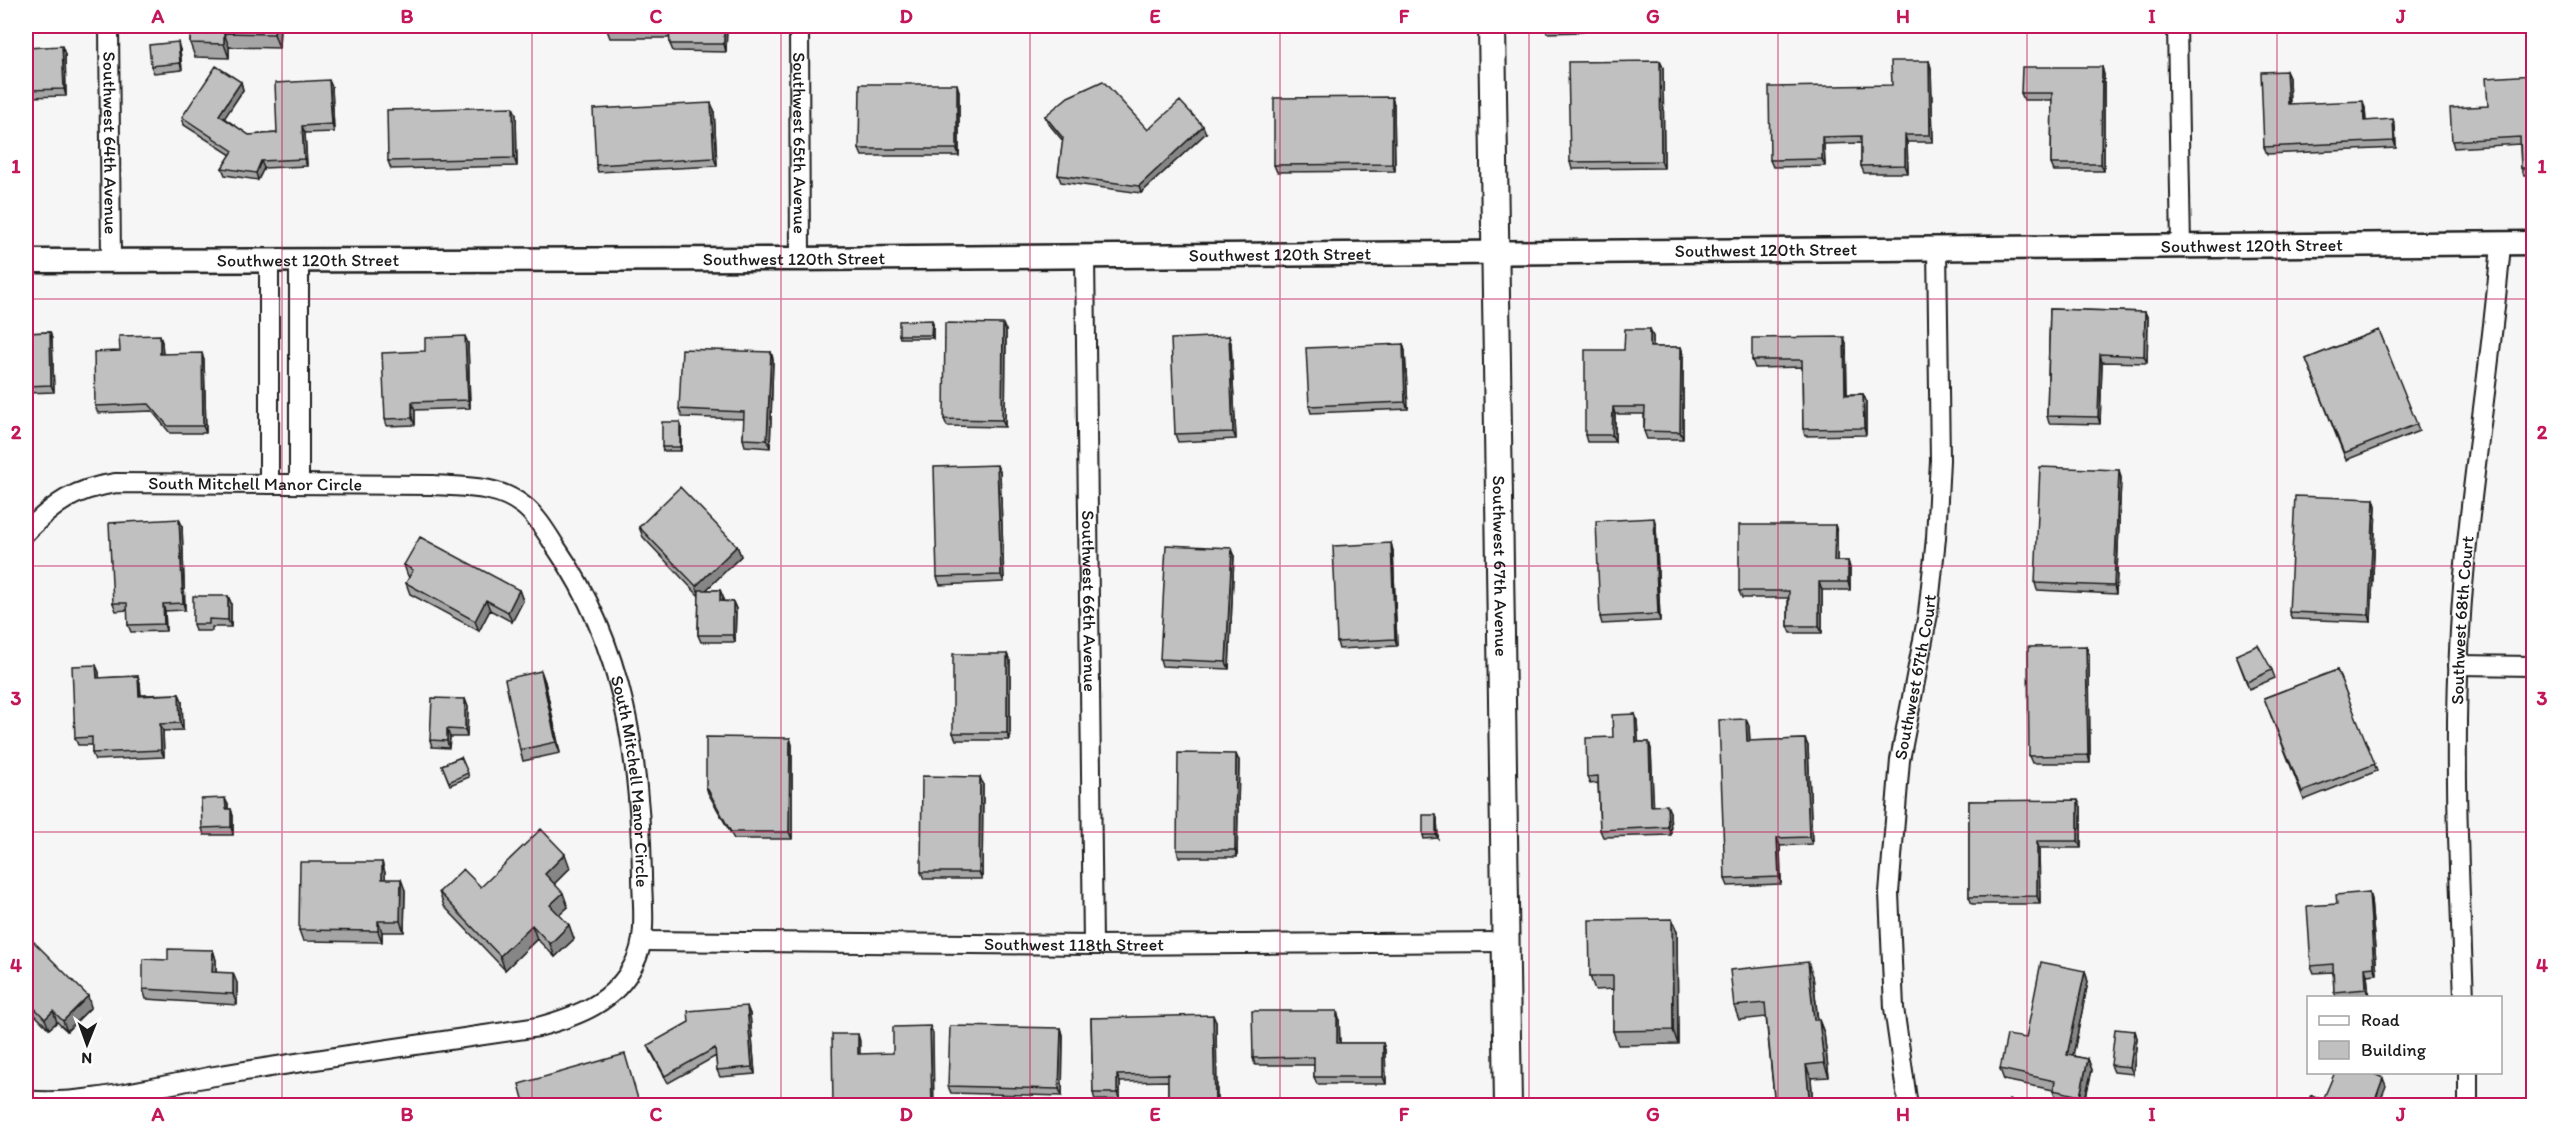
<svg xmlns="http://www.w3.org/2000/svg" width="2559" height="1131" viewBox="0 0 2559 1131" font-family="Itim,sans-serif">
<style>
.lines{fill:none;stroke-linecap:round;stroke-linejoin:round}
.minor-casing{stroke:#1c1c1c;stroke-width:22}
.tertiary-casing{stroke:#1c1c1c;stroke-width:27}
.secondary-casing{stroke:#1c1c1c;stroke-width:30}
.minor{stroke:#fff;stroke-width:18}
.tertiary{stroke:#fff;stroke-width:22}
.secondary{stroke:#fff;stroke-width:26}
.wall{fill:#a5a5a5;stroke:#1c1c1c;stroke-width:1.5}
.shaded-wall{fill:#868686;stroke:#1c1c1c;stroke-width:1.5}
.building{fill:#c0c0c0;stroke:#1c1c1c;stroke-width:1.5}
.grid{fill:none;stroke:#c2185b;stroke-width:1.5;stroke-opacity:0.55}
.labels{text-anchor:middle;stroke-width:5;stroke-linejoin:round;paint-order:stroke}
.street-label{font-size:18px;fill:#1c1c1c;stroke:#fff}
.neatline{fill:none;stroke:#c2185b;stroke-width:2}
.grid-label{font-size:20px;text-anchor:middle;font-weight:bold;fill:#c2185b}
</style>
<rect width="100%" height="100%" fill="#f6f6f6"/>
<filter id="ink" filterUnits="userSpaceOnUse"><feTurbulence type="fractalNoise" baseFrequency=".0167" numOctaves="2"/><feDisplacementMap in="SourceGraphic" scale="12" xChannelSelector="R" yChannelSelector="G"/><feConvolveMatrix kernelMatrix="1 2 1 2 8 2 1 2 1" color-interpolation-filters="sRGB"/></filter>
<g filter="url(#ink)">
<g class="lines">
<defs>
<g id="minor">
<path id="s1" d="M109,26L111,261"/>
<path id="s2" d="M799,26L800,259"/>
<path d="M2177,26L2181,247"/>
<path id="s3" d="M1085,256L1093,945"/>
<path d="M269,484V261"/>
<path d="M299,484V262"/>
<path id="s4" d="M26,532C55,503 74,489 116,483L433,485C465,487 498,485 524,506C537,516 548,535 557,549C624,646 640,760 642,875C642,904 648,938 634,964C614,1003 578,1016 538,1027C431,1043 322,1058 215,1076C161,1085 78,1107 26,1100"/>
<path d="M2458,665L2534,666"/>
<path id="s5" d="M642,941L1093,945L1505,942"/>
<path id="s6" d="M2464,998C2459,875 2453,753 2460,631C2467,501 2491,373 2501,244"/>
<path d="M2468,1072V1106"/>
<path id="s7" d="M1908,1106L1894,1008L1889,893L1900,760L1928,614L1936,538L1940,460L1937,249"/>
</g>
<g id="tertiary">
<path id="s8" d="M26,261L800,259L2534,243"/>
</g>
<g id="secondary">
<path id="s9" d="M1492,26L1508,1106"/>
</g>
</defs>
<use href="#minor" class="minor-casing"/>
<use href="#tertiary" class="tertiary-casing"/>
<use href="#secondary" class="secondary-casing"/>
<use href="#minor" class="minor"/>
<use href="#tertiary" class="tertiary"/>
<use href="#secondary" class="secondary"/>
</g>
<path class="wall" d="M191,26H280L279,48L229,47V58L195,57L190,43Z
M727,26L726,52L673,51L670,44V38H610L607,30Z
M1544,26H1591L1581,32L1547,33Z
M26,48L65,54L66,96L28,97L26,92Z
M180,50L182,70L154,73L151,66Z
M1660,61L1663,68L1664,168L1572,169L1570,162Z
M1929,61L1931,68L1933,142H1907L1908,173H1864L1861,166V143L1824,144L1825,166L1773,167L1770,160L1892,85Z
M2102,67L2104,75V171H2054L2051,164L2052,100H2024L2021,93Z
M2286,71L2289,78L2290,104L2365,108L2366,121L2395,126L2396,148L2267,154L2264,147Z
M2534,75V175H2524L2521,168L2520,144L2454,148L2452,141L2488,106Z
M241,82L243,90L224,118L249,135L277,133L332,87L334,132L305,133L307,166L264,168L258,180L225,175L222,168L231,155L184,125L182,117Z
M959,91V156H862L859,149Z
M1394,104L1395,171L1277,172L1274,165Z
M714,110L717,166L598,172L596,165Z
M516,114L517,166L391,169L388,161Z
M1045,116L1148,130L1206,133L1141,193L1061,182L1058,175L1063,141L1048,123Z
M2050,309L2145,312L2148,319L2147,363L2102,362L2100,424L2049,423L2047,416Z
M933,324V338H900L899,335Z
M1650,329L1653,337V347H1681L1683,354V439H1647L1644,431V414H1615V442H1587L1585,435L1624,350Z
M2379,330L2419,431L2346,460L2306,359Z
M1006,331L1005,427L947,426L944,419Z
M50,332L52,339L54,392L26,393V333Z
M1229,336L1231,343L1236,439L1178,442L1175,434Z
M162,342L163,354L204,360L206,433H170L152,411L98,413L95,406L120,351Z
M468,343L470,408L415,410V425L387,426L385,419L425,351Z
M1403,344L1405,351L1408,409L1311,413L1309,406Z
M1846,344L1847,394H1863L1866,401V435L1805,436L1803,429L1802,367L1755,368L1752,360Z
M771,352L773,359L770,448L745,446L743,439L744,419L682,417L679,409Z
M681,426V451H663L662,447Z
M2119,470L2121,478L2116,594L2037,590L2035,583Z
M1000,472L1004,582L940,585L937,577Z
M2374,499L2376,506L2371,622L2292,619L2289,612Z
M179,519L182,526L185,610L165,611L166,631L131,632L128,625V610L116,611L113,603Z
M1656,525L1660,621L1602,624L1600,617Z
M1835,525L1837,532V561H1848L1850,568V590H1822V633H1791L1788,626V598H1742L1739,591Z
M639,527L737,546L741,556L706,590H720L723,597V601L733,602L736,609L735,642H701L698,635L699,596L643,537Z
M1391,543L1393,551L1397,646L1339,649L1337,642Z
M1234,555L1229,669L1162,666L1160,659Z
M404,565L519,590L523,601L512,622L490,610L479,631L410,594L406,583L410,577L408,576Z
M228,596L231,603V627H212V631H195L193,624Z
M2086,646L2089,654L2090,763H2032L2029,756Z
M1007,654L1010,661V740H956L953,733Z
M2236,655L2272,670L2275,678L2249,689Z
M2337,670L2377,771L2304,800L2264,698Z
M541,671L545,682L560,753L523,761L520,750Z
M99,672V678L138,676L140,683L141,695L179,694L182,701L183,730L163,731L164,757L95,760L92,753V745H78L75,738Z
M465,699L468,707L467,737H450L449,748L432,747L430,740Z
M1635,714L1637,721L1638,742H1649L1651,749L1653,806L1670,812L1671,835L1603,837L1600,830L1598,783L1590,784L1587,777L1613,737Z
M1749,726L1750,741L1805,739L1808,746L1812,844L1780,846L1781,884L1728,886L1725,879Z
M790,738L792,745V839H734L708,793L706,786Z
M461,757L469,777L450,785L442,765Z
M1239,761L1237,857H1179L1177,850Z
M983,784L982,879H924L921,872Z
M1969,801L2081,807V848H2039L2040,904H1972L1969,897Z
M228,805V809H231L233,816V835H204L202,828Z
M1437,819L1438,838L1424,839L1423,835Z
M382,862L385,873V879L405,890L404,932H382V942L303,941L299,930Z
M570,868L554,884L568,907L559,915L569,925L574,939L555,957L537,939L505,970L444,906L439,892L481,887Z
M2369,892L2371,900L2377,974L2367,975L2369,997L2337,998L2334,992L2333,972L2314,973L2311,966L2337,904Z
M1677,932L1678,1044L1618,1045L1613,1031V989L1595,990L1590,976Z
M26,942L91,1007L67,1031L57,1022L49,1029L26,1006Z
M213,950L216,960V972L237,983V1005L146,999L143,989L168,960Z
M2085,971L2088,982L2073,1056L2088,1059L2092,1070L2084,1106H2078L2057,1101L2053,1090L2004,1080L2000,1069L2026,1038Z
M1813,976L1818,1020H1819L1824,1033L1829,1077L1811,1078L1813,1106H1775L1766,1017L1739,1020L1734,1006Z
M750,1014L755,1074L720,1077L717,1070L716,1056L668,1083L651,1052L648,1045Z
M1091,1018L1216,1022L1217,1106H1168V1081L1120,1082V1100H1095L1093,1093Z
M1339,1018L1340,1043H1383L1385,1050L1386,1084H1317L1314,1077V1065H1255L1253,1058Z
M1061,1028L1063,1035L1062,1096L951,1093L948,1086Z
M2135,1031L2137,1038L2133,1074L2114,1072L2111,1065Z"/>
<path class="shaded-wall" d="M275,26H280L279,48L274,34Z
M724,26H727L726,52L724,44Z
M1578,26H1591L1581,32Z
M224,33L229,47V58L224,44Z
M178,42L180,50L182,70L180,63Z
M62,46L65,54L66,96L64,89Z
M1660,61L1663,68L1664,168L1661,161Z
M1929,61L1931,68L1933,142L1930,135Z
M2102,67L2104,75V171L2101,164Z
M2286,71L2289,78L2290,112L2288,104Z
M329,80L332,87L334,132L332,124Z
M241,82L243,90L222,122L219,115Z
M957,84L959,91V156L957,149Z
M1392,97L1394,104L1395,171L1392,164Z
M2363,101L2365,108L2366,128L2364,121Z
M711,103L714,110L717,166L714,158Z
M513,107L516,114L517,166L514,158Z
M2393,119L2395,126L2396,148L2394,141Z
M302,126L305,133L307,166L304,159Z
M1203,126L1206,133L1141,193L1139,186Z
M1905,135L1907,142L1908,173L1905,165Z
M1822,137L1824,144L1825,166L1822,159Z
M261,161L264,168L258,180L256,173Z
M2145,312L2148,319L2147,363L2144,356Z
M932,320L933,324V338L931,335Z
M1003,324L1006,331L1005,427L1002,420Z
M1650,329L1653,337V354L1650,347Z
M50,332L52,339L54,392L51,385Z
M160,335L162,342L163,361L160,354Z
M465,336L468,343L470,408L468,400Z
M1229,336L1231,343L1236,439L1233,432Z
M1844,337L1846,344L1847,402L1845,395Z
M1403,344L1405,351L1408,409L1405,402Z
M1681,347L1683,354V439L1680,432Z
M771,352L773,359L770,448L767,440Z
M202,353L204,360L206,433L203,426Z
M2100,354L2102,362L2100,424L2098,417Z
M1863,394L1866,401V435L1864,428Z
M412,402L415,410V425L412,418Z
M1613,407L1615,414V442L1612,435Z
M680,422L681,426V451L680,447Z
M997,465L1000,472L1004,582L1001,575Z
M2119,470L2121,478L2116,594L2114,586Z
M2374,499L2376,506L2371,622L2369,615Z
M1654,518L1656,525L1660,621L1658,614Z
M179,519L182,526L185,610L183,603Z
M1835,525L1837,532V568L1834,561Z
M1391,543L1393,551L1397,646L1395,639Z
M737,546L741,556L700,596L696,586Z
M1232,548L1234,555L1229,669L1226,662Z
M1848,561L1850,568V590L1848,582Z
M1819,582L1822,590V633L1819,626Z
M519,590L523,601L512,622L508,612Z
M720,590L723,597L722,608L720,601Z
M228,596L231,603V627L228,620Z
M486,600L490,610L479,631L475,621Z
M733,602L736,609L735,642L733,635Z
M163,604L165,611L166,631L164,624Z
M2086,646L2089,654L2090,763L2088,755Z
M1007,654L1010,661V740L1007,733Z
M96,665L99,672L100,685L97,678Z
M541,671L545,682L560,753L556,742Z
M138,676L140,683L141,703L139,696Z
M179,694L182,701L183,730L180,723Z
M465,699L468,707L467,737L465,730Z
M1635,714L1637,721L1639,749L1636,742Z
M1746,719L1749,726L1750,748L1747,741Z
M160,724L163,731L164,757L161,750Z
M447,729L450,737L449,748L447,741Z
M790,738L792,745V839L789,832Z
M1805,739L1808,746L1812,844L1809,837Z
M1649,742L1651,749L1654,813L1651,806Z
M1236,754L1239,761L1237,857L1235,850Z
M980,777L983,784L982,879L979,872Z
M225,798L228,805V817L226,809Z
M2078,800L2081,807V848L2078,841Z
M1667,805L1670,812L1671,835L1668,827Z
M231,809L233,816V835L231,827Z
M1436,815L1437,819L1438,838L1436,835Z
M1777,838L1780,846L1781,884L1779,877Z
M2037,841L2039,848L2040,904L2037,896Z
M565,854L570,868L550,888L545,874Z
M382,862L385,873L386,890L382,879Z
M401,879L405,890L404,932L400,921Z
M2369,892L2371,900L2377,974L2374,967Z
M563,893L568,907L555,919L550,905Z
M1672,919L1677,932L1678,1044L1673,1030Z
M378,921L382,932V942L378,931Z
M532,925L537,939L505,970L500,956Z
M569,925L574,939L555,957L550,944Z
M213,950L216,960V983L212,972Z
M1808,962L1813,976L1819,1034L1814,1020Z
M2365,968L2367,975L2369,997L2366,989Z
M2085,971L2088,982L2071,1065L2067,1055Z
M233,973L237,983V1005L233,994Z
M88,996L91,1007L67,1031L63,1021Z
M747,1006L750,1014L755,1074L752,1067Z
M53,1011L57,1022L49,1029L45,1019Z
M1337,1011L1339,1018L1340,1050L1337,1043Z
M1213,1015L1216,1022L1217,1106H1215Z
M1819,1020L1824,1033L1829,1077L1824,1063Z
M930,1026L933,1034L934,1106H932Z
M1061,1028L1063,1035L1062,1096L1059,1089Z
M2135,1031L2137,1038L2133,1074L2130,1067Z
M858,1034L860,1041V1061L858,1054Z
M1383,1043L1385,1050L1386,1084L1383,1077Z
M2088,1059L2092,1070L2083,1106L2080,1096Z
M1806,1065L1811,1078L1813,1106H1810Z
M1117,1075L1120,1082V1100L1117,1093Z
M2383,1078L2386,1086L2378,1106H2373Z"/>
<path class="building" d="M191,26H275L274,34L224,33V44L190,43Z
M607,26H724V44H670L669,31L607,30Z
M178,42L180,63L151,66L149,45Z
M62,46L64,89L26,90V48Z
M1660,61L1661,161L1570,162L1568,62Z
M1891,61H1929L1930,135H1905V165L1861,166V136L1822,137V159L1770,160L1769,87L1892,85Z
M216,66L241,82L219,115L249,135L277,133L275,83L329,80L332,124L302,126L304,159L261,161L256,173L222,168L233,151L182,117Z
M2022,67H2102L2101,164H2051L2052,93H2021Z
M2286,71L2288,104L2363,101L2364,121L2393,119L2394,141L2264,147L2261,72Z
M2534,75V168H2521L2520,137L2452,141L2450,108L2488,106L2486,78Z
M1103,81L1148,130L1180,101L1203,126L1139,186L1058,175L1063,138L1045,116L1068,97Z
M860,84H957V149H859Z
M1392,97V164L1274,165V98Z
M711,103L714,158L596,165L593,109Z
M513,107L514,158L388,161L387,110Z
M2050,309L2145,312L2144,356L2100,354L2098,417L2047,416Z
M932,320L931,335H899V321Z
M945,323L1003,324L1002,420L944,419Z
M1625,329H1650V347H1681L1680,432L1644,431L1645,407H1613L1612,435H1585V350H1624Z
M2379,330L2417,424L2344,453L2306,359Z
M50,332L51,385L26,386V333Z
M160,335V354L202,353L203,426H168L149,404L95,406L94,352L120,351L119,336Z
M465,336L468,400L412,402V418L385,419L382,353L425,351V338Z
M1229,336L1233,432L1175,434L1171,339Z
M1844,337L1845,395L1863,394L1864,428L1803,429L1802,360H1752V338Z
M1403,344L1405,402L1309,406L1306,348Z
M682,349L771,352L767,440L743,439L744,412L679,409Z
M662,422H680V447H662Z
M997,465L1001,575L937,577L934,467Z
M2040,467L2119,470L2114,586L2035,583Z
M680,487L737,546L696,586L639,527Z
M2295,496L2374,499L2369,615L2289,612Z
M1654,518L1658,614L1600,617L1596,521Z
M179,519L183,603L163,604L164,624L128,625L127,603H113L109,523Z
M1739,525H1835L1834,561H1848V582H1819V626H1788L1789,591H1739Z
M420,537L519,590L508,612L486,600L475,621L406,583L413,570L404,565Z
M1391,543L1395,639L1337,642L1333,546Z
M1166,545L1232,548L1226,662L1160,659Z
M699,590H720V601L733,602V635H698Z
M193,596H228V620L209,619V624H193Z
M2258,645L2272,670L2247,682L2236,655Z
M2086,646L2088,755L2029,756L2028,647Z
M953,654H1007V733H953Z
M96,665L97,678L138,676L139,696L179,694L180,723L160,724L161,750L92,753V737L75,738L72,666Z
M2337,670L2375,764L2302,792L2264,698Z
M541,671L556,742L520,750L505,679Z
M432,698L465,699V730L447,729V741L430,740Z
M1635,714L1636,742H1649L1651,806L1667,805L1668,827L1600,830L1598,776L1587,777L1586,738L1613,737L1612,715Z
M1746,719L1747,741L1805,739L1809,837L1777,838L1779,877L1725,879L1719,720Z
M706,737L790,738L789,832H731L706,786Z
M1178,753L1236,754L1235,850H1177Z
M461,757L468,773L449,782L442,765Z
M922,776L980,777L979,872H921Z
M225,798L226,809H231V827L202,828L201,799Z
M2078,800V841H2037V896L1969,897V801Z
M1423,815H1436V835H1423Z
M541,829L565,854L545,874L563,893L550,905L569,925L550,944L532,925L500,956L439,892L463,869L481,887Z
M300,862H382V879H401L400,921H378V931L299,930Z
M2369,892L2374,967L2365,968L2366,989L2334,992L2333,964L2311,966L2307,906L2337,904L2336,895Z
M1672,919L1673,1030L1613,1031V976H1590L1589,920Z
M30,938L88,996L63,1021L53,1011L45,1019L26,999V942Z
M168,949L213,950L212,972L233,973V994L143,989V959L168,960Z
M1808,962L1814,1020H1819L1824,1063L1806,1065L1810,1106H1775L1765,1003L1734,1006L1730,970Z
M2041,962L2085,971L2067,1055L2088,1059L2080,1096L2053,1090L2055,1081L2000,1069L2007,1035L2026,1038Z
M747,1006L752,1067L717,1070L715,1048L665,1076L648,1045L689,1022L688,1011Z
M1252,1011H1337V1043H1383V1077H1314V1057L1253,1058Z
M1213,1015L1215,1106H1168V1074L1117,1075V1093H1093L1091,1018Z
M930,1026L932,1106H833L832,1034H858V1054L893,1053V1027Z
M950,1026L1061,1028L1059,1089L948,1086Z
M2115,1029L2135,1031L2130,1067L2111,1065Z
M625,1054L640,1106H525L519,1084Z
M2335,1072H2370L2383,1078L2373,1106H2306L2311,1095L2323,1100Z
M2009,1100L2037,1106H2008Z
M2290,1103L2296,1106H2288Z"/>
</g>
<path class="grid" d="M282,26V1106M532,26V1106M781,26V1106M1030,26V1106M1280,26V1106M1529,26V1106M1778,26V1106M2027,26V1106M2277,26V1106M26,299H2534M26,566H2534M26,832H2534"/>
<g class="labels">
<g class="street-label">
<text dy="6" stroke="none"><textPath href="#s2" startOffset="117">Southwest 65th Avenue</textPath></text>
<text dy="6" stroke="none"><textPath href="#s1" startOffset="117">Southwest 64th Avenue</textPath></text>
<text dy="6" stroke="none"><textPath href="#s8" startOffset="2226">Southwest 120th Street</textPath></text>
<text dy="6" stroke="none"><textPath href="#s8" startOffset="1740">Southwest 120th Street</textPath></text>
<text dy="6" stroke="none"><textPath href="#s8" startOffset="1254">Southwest 120th Street</textPath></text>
<text dy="6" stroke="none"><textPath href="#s8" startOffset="768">Southwest 120th Street</textPath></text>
<text dy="6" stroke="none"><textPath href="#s8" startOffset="282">Southwest 120th Street</textPath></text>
<text dy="6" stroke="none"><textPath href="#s4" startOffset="244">South Mitchell Manor Circle</textPath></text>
<text dy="6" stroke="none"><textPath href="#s9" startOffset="540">Southwest 67th Avenue</textPath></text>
<text dy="6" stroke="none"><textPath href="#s3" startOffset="345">Southwest 66th Avenue</textPath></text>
<text dy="6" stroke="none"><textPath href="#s6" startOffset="378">Southwest 68th Court</textPath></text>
<text dy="6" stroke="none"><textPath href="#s7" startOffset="432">Southwest 67th Court</textPath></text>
<text dy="6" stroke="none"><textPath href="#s4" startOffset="819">South Mitchell Manor Circle</textPath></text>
<text dy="6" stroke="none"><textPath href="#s5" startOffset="432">Southwest 118th Street</textPath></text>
</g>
</g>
<rect width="2559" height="1131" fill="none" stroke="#fff" stroke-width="66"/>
<rect x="2307" y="996" width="195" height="78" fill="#ffffff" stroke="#a4a4a4" stroke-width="1.5"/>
<rect x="2319" y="1016" width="30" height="9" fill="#ffffff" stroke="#a4a4a4" stroke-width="1.5"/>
<text x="2361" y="1026" font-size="18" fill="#1c1c1c">Road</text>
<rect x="2319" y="1041" width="30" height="18" fill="#c0c0c0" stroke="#a4a4a4" stroke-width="1.5"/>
<text x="2361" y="1056" font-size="18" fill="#1c1c1c">Building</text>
<g transform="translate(87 1044) rotate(181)" stroke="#ffffff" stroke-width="4.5" paint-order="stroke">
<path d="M0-4.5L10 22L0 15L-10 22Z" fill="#1c1c1c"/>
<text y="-9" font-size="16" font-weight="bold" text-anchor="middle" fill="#1c1c1c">N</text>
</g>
<rect x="33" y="33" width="2493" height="1065" class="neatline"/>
<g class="grid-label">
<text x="158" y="23">A</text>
<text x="407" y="23">B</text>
<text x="656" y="23">C</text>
<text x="906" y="23">D</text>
<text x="1155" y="23">E</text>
<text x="1404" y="23">F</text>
<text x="1653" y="23">G</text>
<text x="1903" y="23">H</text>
<text x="2152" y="23">I</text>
<text x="2401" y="23">J</text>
<text x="16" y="173">1</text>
<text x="2542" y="173">1</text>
<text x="16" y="439">2</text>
<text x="2542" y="439">2</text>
<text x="16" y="705">3</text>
<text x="2542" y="705">3</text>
<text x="16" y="972">4</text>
<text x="2542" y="972">4</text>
<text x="158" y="1121">A</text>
<text x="407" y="1121">B</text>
<text x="656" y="1121">C</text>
<text x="906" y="1121">D</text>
<text x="1155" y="1121">E</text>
<text x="1404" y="1121">F</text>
<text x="1653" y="1121">G</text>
<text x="1903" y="1121">H</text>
<text x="2152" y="1121">I</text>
<text x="2401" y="1121">J</text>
</g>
</svg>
